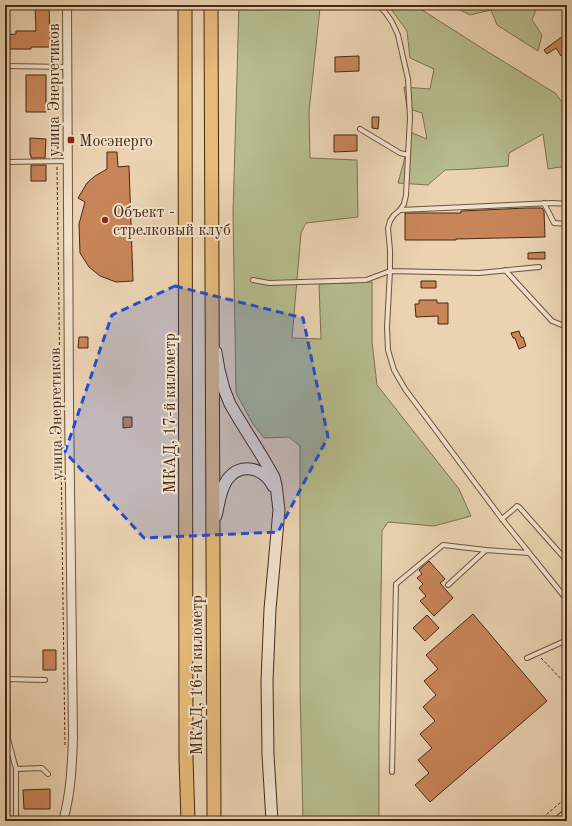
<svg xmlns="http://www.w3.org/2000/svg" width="572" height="826" viewBox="0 0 572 826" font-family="'Old Standard TT',serif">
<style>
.green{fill:#b6bc8d;stroke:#7e724f}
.building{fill:#c88559;stroke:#462811}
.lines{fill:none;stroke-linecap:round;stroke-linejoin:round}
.service-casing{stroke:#6f5339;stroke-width:6}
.minor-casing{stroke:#6f5339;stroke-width:10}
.secondary-casing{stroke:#462811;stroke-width:13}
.trunk-casing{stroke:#462811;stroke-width:15}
.path{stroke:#462811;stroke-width:1;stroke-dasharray:3 2;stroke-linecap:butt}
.service{stroke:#f2e2cd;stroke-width:4}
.minor{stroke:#f2e2cd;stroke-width:8}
.secondary{stroke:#f2e2cd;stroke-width:11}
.trunk{stroke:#e6ba79;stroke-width:13}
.marked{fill:#1d4ed8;fill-opacity:0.2;stroke:#1d4ed8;stroke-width:3;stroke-dasharray:8 5;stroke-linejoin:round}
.poi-dot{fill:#8f2418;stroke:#f2e2cd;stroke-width:1.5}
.labels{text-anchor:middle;stroke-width:4;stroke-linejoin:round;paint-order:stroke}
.street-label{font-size:16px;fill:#462811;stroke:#f2e2cd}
.poi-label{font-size:16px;fill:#462811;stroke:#f2e2cd;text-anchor:start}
</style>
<rect width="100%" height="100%" fill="#ebd3b2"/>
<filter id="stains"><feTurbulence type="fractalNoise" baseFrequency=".005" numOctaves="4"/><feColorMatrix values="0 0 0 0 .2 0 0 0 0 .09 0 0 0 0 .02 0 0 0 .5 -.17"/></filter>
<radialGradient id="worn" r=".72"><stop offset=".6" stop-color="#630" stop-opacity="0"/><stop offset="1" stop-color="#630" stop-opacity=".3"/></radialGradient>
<path class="green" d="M239,5H323L320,8L309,112L310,158L357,160L358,217L306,223L301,233L292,338L321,339L319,284L372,282V342L377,385L459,489L471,516L434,526L388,522L382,531L379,730V821H303L300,687V446L289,437L264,438L253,424L236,393L233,213Z
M388,5H414L419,8L488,52L555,93L567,108V166L548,169L543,134L509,153L508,166L470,169L445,170L428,185L398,183L403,165L410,132L427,139L422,113L407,108L404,87L430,89L434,69L410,58L407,31Z
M451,5H538L532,20L542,35L538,51L497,25L491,10L470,15Z"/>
<path class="building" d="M35,5H49L50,47H31V49H5V35L16,34V31H36Z
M567,33V52L561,56L556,48L547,54L544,50Z
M359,56V71L335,72V57Z
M26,75H46V112H26Z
M372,117H379L378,129L372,128Z
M334,135H357V151L334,152Z
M30,138L46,139L45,158H31V155H30Z
M107,152H117L118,167L129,166L133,281L116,282L100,276L89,267L80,253L79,224L85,202L78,198L87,183L95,176L107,169Z
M31,165H46V181H31Z
M527,208H542L544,211L545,237L456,239V240H405V213H461V211Z
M545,252V259H528V253Z
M421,281H436V288H421Z
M419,300H437V303H448V324H438V316L416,317L415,304H419Z
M519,331L521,337H523L526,346L519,349L515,338H513L511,333Z
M79,337H88V348H78Z
M123,417H132V427L123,428Z
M429,561L445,579L440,583L453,598L434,616L420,601L426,596L419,588L423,584L417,578L422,574L419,570Z
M473,614L547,701L430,802L415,785L429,773L418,760L432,748L420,734L435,721L423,707L436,695L424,681L438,669L426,655Z
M427,615L439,628L425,641L413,628Z
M43,650H56V670H43Z
M50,789V809H24L23,790Z"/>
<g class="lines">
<defs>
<path id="service" d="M378,5L385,12L392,22L398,35L408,79L410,117L406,195L404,204L400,210L394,215L390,221L388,228L390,250V271L387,327L388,350L394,370L405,389L502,519L567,600
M5,66L67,67
M360,129L400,153L408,155
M5,162L68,161
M544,203L554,223L567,224
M400,210L553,203L567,204
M505,270L552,321L567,327
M253,280L269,283L366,280L390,271L479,273L539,267
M5,506L8,739L16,769V821
M502,519L515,508L517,506L519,507L567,561
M448,585L486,550L529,553
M527,658L567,640
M5,679L45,680
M16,769L42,768L48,774
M392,772L396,584L443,545L486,550"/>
<path id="minor" d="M63,821C71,793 72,765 73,737L69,402L67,5"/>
<path id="secondary" d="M216,352L219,370L224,389L230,404L237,416L263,458L274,477L276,485L279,510L270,609L267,681L268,755L272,821
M216,516C219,504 220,490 227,480C240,461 264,468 273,486
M560,821L567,815"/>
<path id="trunk" d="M185,5L186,758L188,821
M211,5L214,821"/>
</defs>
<use href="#service" class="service-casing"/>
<use href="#minor" class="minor-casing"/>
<use href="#secondary" class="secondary-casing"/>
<use href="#trunk" class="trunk-casing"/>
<path class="path" d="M58,156L60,145
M57,167L65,746
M541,658L567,685
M539,821L567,797"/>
<use href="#service" class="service"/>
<use href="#minor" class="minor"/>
<use href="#secondary" class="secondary"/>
<use href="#trunk" class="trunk"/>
</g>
<path class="marked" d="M175,286L303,318L328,437L278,532L144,538L65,452L112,315Z"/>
<g class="poi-dot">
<rect x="67" y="136" width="8" height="8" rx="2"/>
<circle cx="105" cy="220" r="4"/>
</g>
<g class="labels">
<g class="street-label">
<text transform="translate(53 90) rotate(-90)" y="6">улица Энергетиков</text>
<text transform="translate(169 413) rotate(-90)" y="6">МКАД, 17-й километр</text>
<text transform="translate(55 414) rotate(-91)" y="6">улица Энергетиков</text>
<text transform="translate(196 675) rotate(-90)" y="6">МКАД, 16-й километр</text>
</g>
<g class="poi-label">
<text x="79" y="146">Мосэнерго</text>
<text x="113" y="217">Объект -<tspan x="113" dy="18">стрелковый клуб</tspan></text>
</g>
</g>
<rect width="572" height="826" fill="none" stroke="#ebd3b2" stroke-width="20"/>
<rect x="6" y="6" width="560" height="814" fill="none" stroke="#462811" stroke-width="2"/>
<rect x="10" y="10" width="552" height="806" fill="none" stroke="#462811"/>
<rect width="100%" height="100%" filter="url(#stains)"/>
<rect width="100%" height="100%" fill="url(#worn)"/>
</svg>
